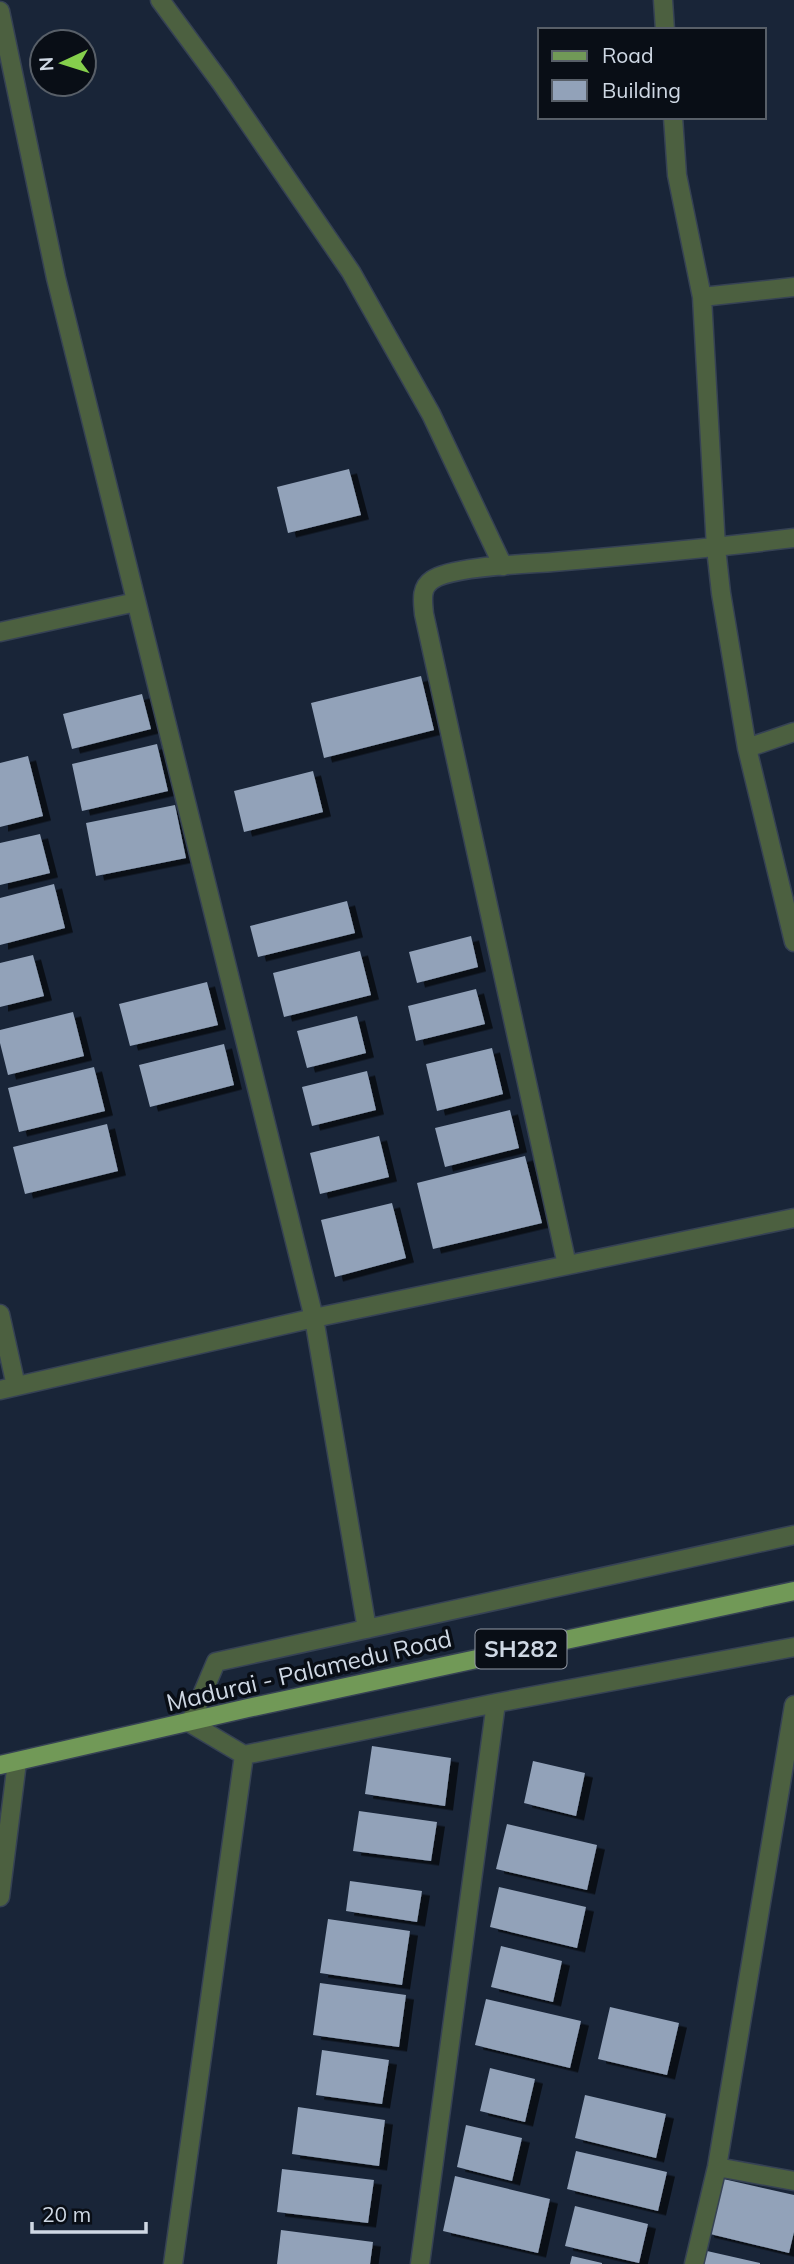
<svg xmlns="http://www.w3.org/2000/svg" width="794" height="2264" viewBox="0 0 794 2264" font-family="Mulish,sans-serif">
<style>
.building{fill:#92a2b9;filter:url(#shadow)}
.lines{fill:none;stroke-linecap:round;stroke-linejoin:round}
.minor-casing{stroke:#364254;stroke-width:21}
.major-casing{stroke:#364254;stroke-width:21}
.minor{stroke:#4c6040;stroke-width:18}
.major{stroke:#719957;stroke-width:18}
.labels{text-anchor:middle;stroke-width:7;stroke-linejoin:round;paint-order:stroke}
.shield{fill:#090e16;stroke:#949ba6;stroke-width:2}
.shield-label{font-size:23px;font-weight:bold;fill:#cfd8e4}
.street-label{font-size:24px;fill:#cfd8e4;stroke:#090e16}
</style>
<defs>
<filter id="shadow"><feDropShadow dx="8" dy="4.5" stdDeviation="0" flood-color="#0009"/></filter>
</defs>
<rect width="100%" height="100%" fill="#192538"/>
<path class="building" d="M349,469L361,515L288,533L277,487Z
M421,676L434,730L324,758L311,703Z
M142,694L151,729L72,749L63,714Z
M157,744L168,791L82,811L72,764Z
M28,756L43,816L0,827V763Z
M313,771L323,812L244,832L234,791Z
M175,805L186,858L96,876L86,823Z
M40,834L50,873L0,885V843Z
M54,884L65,928L0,945V898Z
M347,901L355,933L258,957L250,926Z
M471,936L478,967L417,983L409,952Z
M360,951L371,995L284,1017L273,973Z
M33,955L44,996L0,1007V963Z
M207,982L218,1025L130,1046L119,1004Z
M476,989L485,1024L416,1041L408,1006Z
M73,1012L84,1056L8,1075L0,1043V1030Z
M357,1016L366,1053L307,1068L297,1031Z
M224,1044L234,1085L150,1107L139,1065Z
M492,1048L503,1094L437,1111L426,1064Z
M94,1067L105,1111L19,1132L8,1088Z
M367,1071L376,1110L312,1126L302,1087Z
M510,1110L519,1148L445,1167L435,1128Z
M107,1124L118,1171L25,1194L13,1147Z
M379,1136L389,1177L320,1194L310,1153Z
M525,1156L542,1223L433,1249L417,1183Z
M392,1203L406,1258L335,1277L321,1220Z
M372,1746L451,1758L445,1806L365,1794Z
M533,1761L585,1773L576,1816L524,1803Z
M359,1811L437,1822L431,1861L353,1851Z
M507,1824L597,1845L587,1890L496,1869Z
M350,1881L422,1891L417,1922L346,1911Z
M499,1887L586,1907L577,1948L490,1927Z
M328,1919L410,1931L402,1985L320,1973Z
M501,1946L562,1961L553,2002L491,1987Z
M320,1983L406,1995L399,2047L313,2035Z
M486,1999L581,2021L570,2068L475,2045Z
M610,2007L679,2023L667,2075L598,2059Z
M322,2050L389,2060L382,2104L316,2095Z
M490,2068L535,2079L525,2122L480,2111Z
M585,2095L666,2114L656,2158L575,2138Z
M298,2107L385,2120L379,2166L292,2154Z
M466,2125L522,2138L512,2181L457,2167Z
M576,2151L667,2172L658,2211L567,2189Z
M282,2169L374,2180L368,2223L277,2212Z
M455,2176L550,2199L538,2253L443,2231Z
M719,2178L794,2195V2232L789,2253L706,2233Z
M575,2206L648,2224L639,2263L565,2246Z
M281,2230L373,2242L370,2264H277Z
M707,2251L760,2263V2264H704Z
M572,2256L602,2263V2264H570Z"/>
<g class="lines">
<defs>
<path id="minor" d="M160,0L222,84L351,272L431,414L503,566
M663,0L665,30
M0,11L56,278L314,1318L367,1629
M673,117L677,175L702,297L716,548L721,593L747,748L794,942
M702,297L794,287
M0,632L136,602
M747,748L794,732
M567,1265L424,614C423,602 420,588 432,580C451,566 527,564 553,562C634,555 714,548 794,538
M0,1314L16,1386
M0,1390L314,1318L794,1218
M244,1755L496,1703L794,1647
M0,1897L17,1762
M717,2167L794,2181
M173,2264L244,1755L190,1723L216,1662L794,1535
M420,2264L496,1703
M694,2264L717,2167L794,1705"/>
<path id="major" d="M0,1765L248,1708L794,1591"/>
</defs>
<use href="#minor" class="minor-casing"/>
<use href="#major" class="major-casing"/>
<use href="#minor" class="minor"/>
<use href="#major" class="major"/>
</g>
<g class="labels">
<rect class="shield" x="475.5" y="1629.5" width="91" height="39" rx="5"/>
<g class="shield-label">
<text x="521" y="1657">SH282</text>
</g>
<g class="street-label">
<text transform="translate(309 1671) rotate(-13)" y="8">Madurai - Palamedu Road</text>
</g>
</g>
<rect x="538" y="28" width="228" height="91" fill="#090e16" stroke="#585f68" stroke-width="2"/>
<rect x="552" y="51" width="35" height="10" fill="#719957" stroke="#585f68" stroke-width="2"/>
<text x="602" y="63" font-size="21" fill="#cfd8e4">Road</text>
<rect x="552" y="80" width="35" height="21" fill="#92a2b9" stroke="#585f68" stroke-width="2"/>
<text x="602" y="98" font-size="21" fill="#cfd8e4">Building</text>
<g transform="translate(63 63) rotate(266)"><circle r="33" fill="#090e16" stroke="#585f68" stroke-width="2"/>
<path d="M0-5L12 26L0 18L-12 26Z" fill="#85cf4c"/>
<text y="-10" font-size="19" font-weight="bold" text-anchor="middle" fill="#cfd8e4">N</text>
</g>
<path d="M32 2222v10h114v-10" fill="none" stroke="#cfd8e4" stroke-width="3.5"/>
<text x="42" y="2222" font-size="21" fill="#cfd8e4" stroke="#090e16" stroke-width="5" paint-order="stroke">20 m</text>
</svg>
